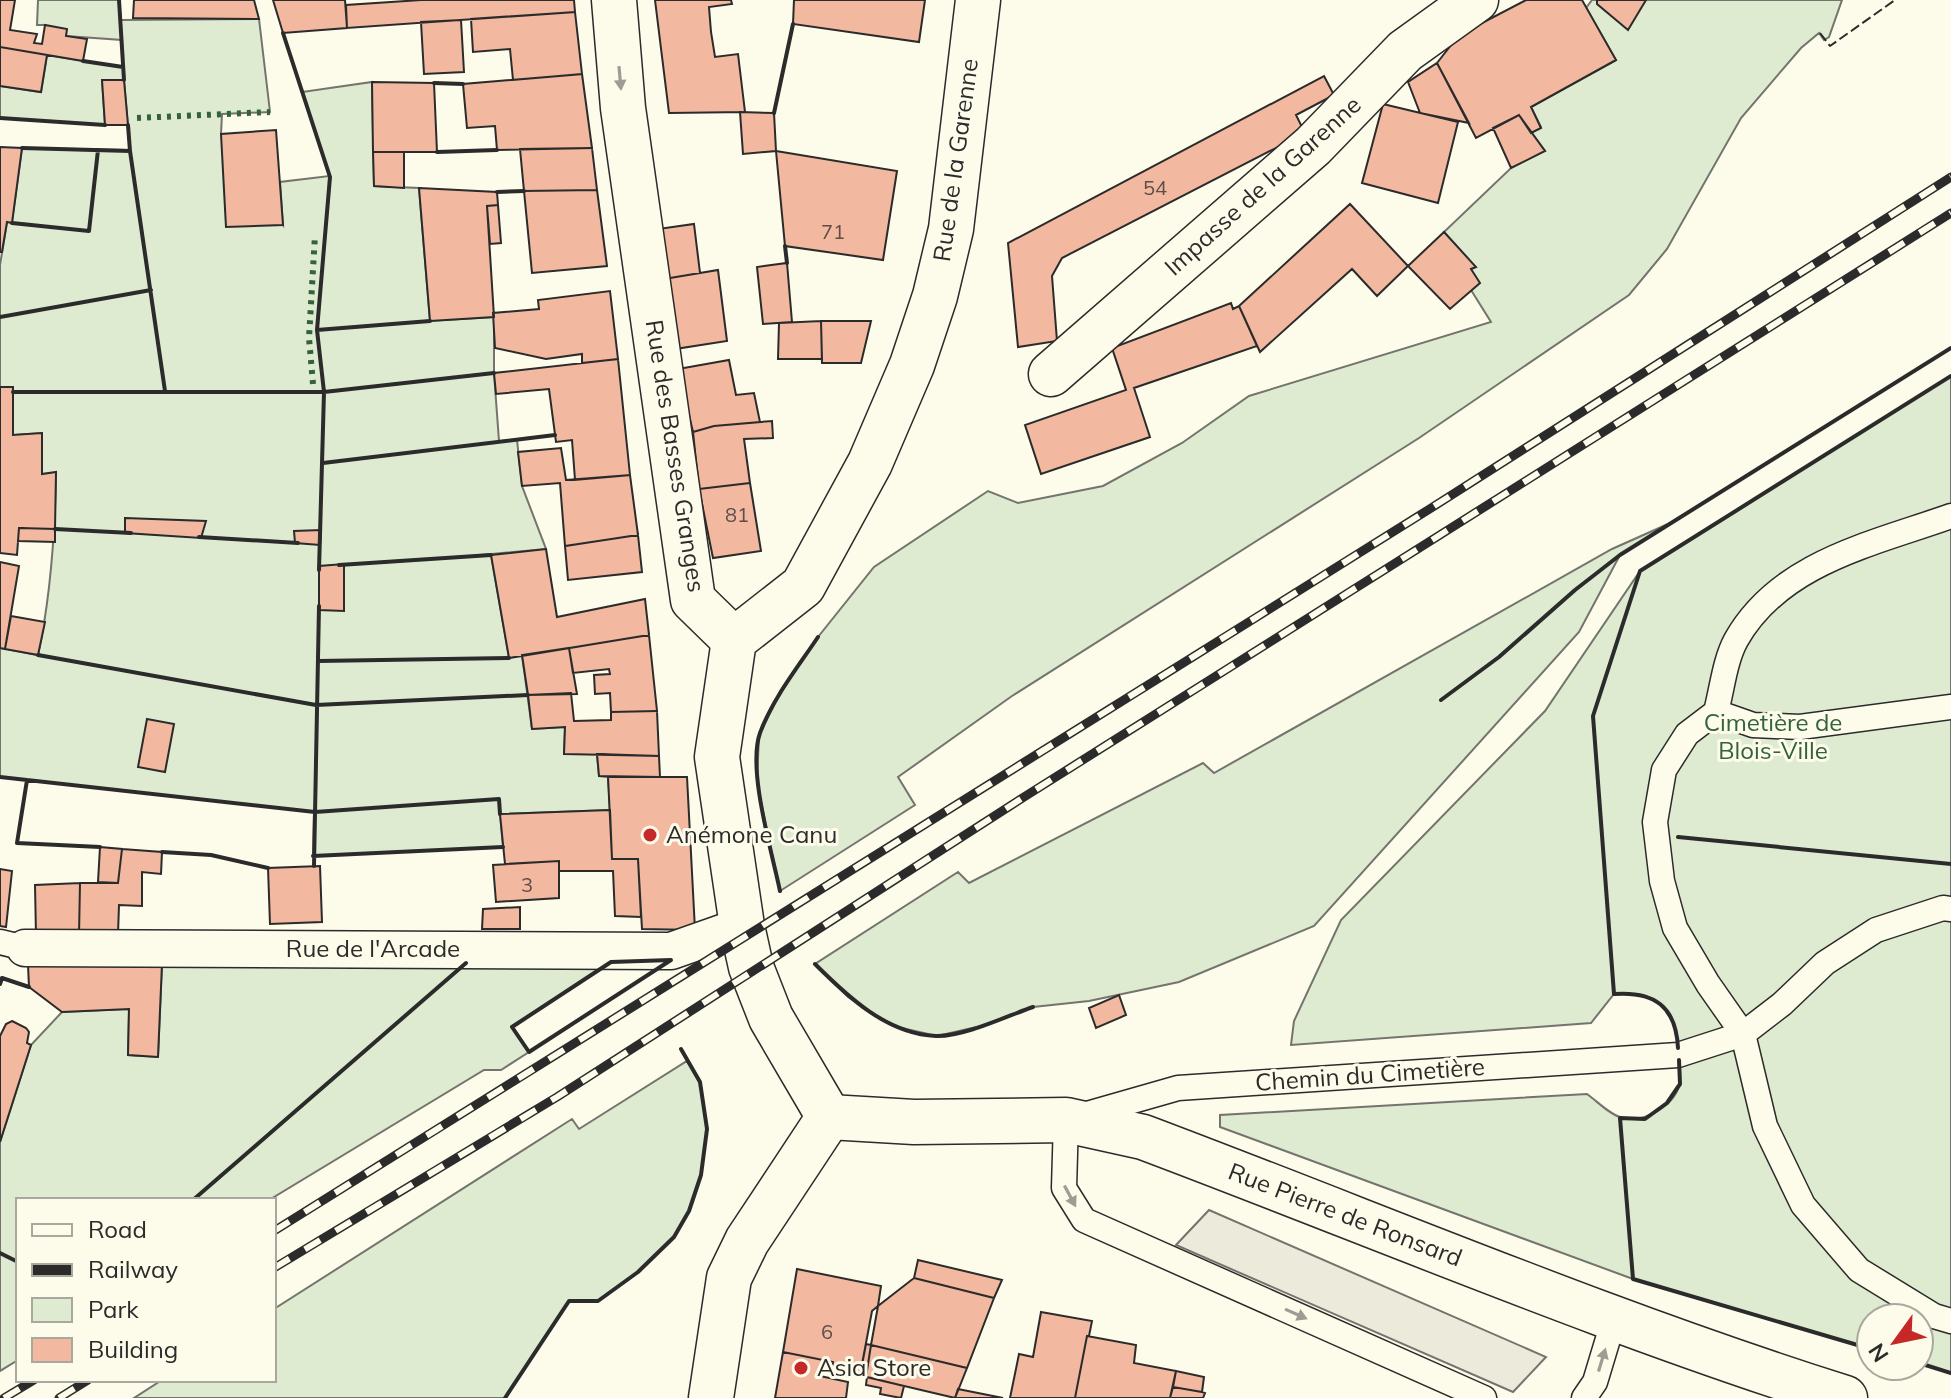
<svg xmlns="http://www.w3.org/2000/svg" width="1951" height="1398" viewBox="0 0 1951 1398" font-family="Mulish,sans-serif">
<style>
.green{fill:#deebd1;stroke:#74746e;stroke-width:2}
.parking{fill:#eceadb;stroke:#74746e;stroke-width:2}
.building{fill:#f2b8a0;stroke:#2b2b2b;stroke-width:2}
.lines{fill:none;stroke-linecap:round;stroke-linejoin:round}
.service-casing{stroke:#2b2b2b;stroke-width:27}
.pedestrian-casing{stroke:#2b2b2b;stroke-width:39}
.minor-casing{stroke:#2b2b2b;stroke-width:47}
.tertiary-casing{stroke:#2b2b2b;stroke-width:47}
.service{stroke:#fdfbea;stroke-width:24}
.pedestrian{stroke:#fdfbea;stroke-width:36}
.minor{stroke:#fdfbea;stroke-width:44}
.tertiary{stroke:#fdfbea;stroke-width:44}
.rail-casing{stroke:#2b2b2b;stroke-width:9}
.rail{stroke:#fdfbea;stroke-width:6;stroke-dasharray:18;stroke-linecap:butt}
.hedge{stroke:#34623c;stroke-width:6;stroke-dasharray:4 6;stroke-linecap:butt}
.fence{stroke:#2b2b2b;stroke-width:2;stroke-dasharray:10 4;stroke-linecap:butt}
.wall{stroke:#2b2b2b;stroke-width:4}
.oneway{fill:#9e9d94}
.poi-dot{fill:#c62828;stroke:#fdfbea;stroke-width:3}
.labels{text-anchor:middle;stroke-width:6;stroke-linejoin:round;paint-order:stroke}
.number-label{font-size:20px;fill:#5d4e48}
.street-label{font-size:24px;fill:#2b2b2b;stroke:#fdfbea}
.park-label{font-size:24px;fill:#34623c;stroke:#fdfbea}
.poi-label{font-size:24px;fill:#2b2b2b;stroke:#fdfbea;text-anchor:start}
</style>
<rect width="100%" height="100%" fill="#fdfbea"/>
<path class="green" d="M38,0H119L121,20L259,19L270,112L222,114L221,134L283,225L280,182L330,176L302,92L372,82L374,186L419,188L430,321L494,317V373L499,441L517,440L522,486L546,549L481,555H491L509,657L522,655L532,729L565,727L564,754H597L599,776L608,777L610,810L500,814L503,847L313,856L314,812L0,777V648L38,655C51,595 55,534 56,473L42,474V433L13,435V387H0V265L7,222H12L22,148L130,150L124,80H102L105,125L0,118V86L41,92L47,55L123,67L122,40L66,36L45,25H37Z
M1592,0H1842L1829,37L1824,40L1819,33L1801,48L1741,118L1667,249L1629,295L1419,438L1012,696L898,777L915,805L780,891L757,783L759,735L779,695L818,637L874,567L988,491L1018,503L1103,486L1182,443L1249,396L1491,322L1471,290V269L1475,267L1444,232L1511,168L1545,151L1531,133L1541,127L1531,107L1616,60L1586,8Z
M1951,376V1373L1919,1363V1318H1871V1349L1633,1279L1220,1127V1115L1587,1094C1597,1101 1611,1116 1623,1118C1645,1123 1677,1105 1680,1081C1681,1071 1679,1060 1678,1050C1676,1008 1656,991 1614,994L1591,1023L1291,1045L1294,1021L1341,920L1545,711L1640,571Z
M1668,524L1620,555L1579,632L1314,926L1179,982L1089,1001L1033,1007L981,1026L937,1036L893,1026L848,997L815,964L958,872L969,883L1203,763L1214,773L1612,549Z
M611,962L512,1026L529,1052L501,1070H484L269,1200H18V1360L0,1371V1142L31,1045L62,1012L129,1009L128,1055L158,1057L162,964Z
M687,1061L700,1082L707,1129L701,1175L689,1211L674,1237L638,1272L598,1301H569L505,1398H134L162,1380H274V1309L572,1119L579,1129Z"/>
<path class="parking" d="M1209,1210L1546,1357L1513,1392L1176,1245Z"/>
<path class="building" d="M0,0H15L10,30L37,34L34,43L42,44L45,25L67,29L66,36L87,39L83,61L0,47Z
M134,0H254L259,19L133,18Z
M273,0H345L347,28L283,33Z
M421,0H574L575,12L347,28L346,5Z
M655,0H731L732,4L709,7L711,32L715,57L738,54L745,112L669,113Z
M794,0H925L919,42L793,24Z
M1526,0H1582L1616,60L1531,107L1541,128L1531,133L1519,115L1476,138L1437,63L1459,35Z
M1597,0H1646L1628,30L1597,4Z
M575,12L582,74L513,80L510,49L473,52L471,19Z
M461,20L464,72L424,74L421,22Z
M0,47L47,55L41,92L0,86Z
M1437,63L1469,123L1420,113L1408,82Z
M582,74L592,148L497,150L495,126L467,128L463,84Z
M1324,76L1334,95L1296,115L1305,133L1062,258L1052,276L1057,341L1018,347L1008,243Z
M102,80H124L128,125H105Z
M372,82L434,83L437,152H373Z
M1383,104L1458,122L1438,203L1362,183Z
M740,112L774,113L776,151L743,154Z
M1519,115L1545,151L1511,168L1493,128Z
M276,130L283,225L226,227L221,134Z
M0,147L22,148L12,223L7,222L2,252H0Z
M592,148L597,190L524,191L520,149Z
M776,151L897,171L883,260L785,246Z
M373,152H404V188L374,186Z
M419,188L497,192L498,205L487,206L494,317L430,321Z
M597,190L607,266L532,273L524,191Z
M1350,204L1408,266L1377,296L1352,269L1260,352L1239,306Z
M498,205L501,243L490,244L487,206Z
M694,224L700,273L664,279L658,229Z
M1444,232L1476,267L1471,269L1480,283L1450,309L1408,266Z
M787,263L792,322L763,324L757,267Z
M718,270L727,341L675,349L664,279Z
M610,291L618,359L582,363V354L546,359L495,348L493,313L539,309L538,300Z
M1231,303L1233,309L1239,306L1257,346L1134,388L1150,437L1041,474L1025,425L1126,390L1112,348Z
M821,321L822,359H778L779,323Z
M821,321H871L861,363H822Z
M618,359L630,475L575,480L572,440L556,442L549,389L496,394L494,373Z
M729,360L736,395L754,393L760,422L714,426L693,432L678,369Z
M0,387H13V435L42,433V474L56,472L55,529L19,528L17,555L0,553Z
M772,421L773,438L744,439L750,483L699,489L693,432L714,426Z
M561,448L566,480L630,475L638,535L565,546L560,483L522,486L518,452Z
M750,483L761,551L713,558L699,489Z
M125,518L206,521L201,538L125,533Z
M19,528L55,529V542L18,541Z
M321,530L320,545L295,543L294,531Z
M638,535L642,572L568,580L565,546Z
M546,549L557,617L645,599L649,635L509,658L491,555Z
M0,562L19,566L5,649L0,648Z
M344,564V611L319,610V566Z
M11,616L45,622L38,655L5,649Z
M649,635L657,711L611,712L610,693L595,694L594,675L610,674L609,669L573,673L569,648Z
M569,648L577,694L528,695L522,655Z
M571,693L574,721L611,720V712L657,711L659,756L564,754L565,727L532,729L528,695Z
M147,719L174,724L165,772L138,767Z
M597,754L659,756L660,777L599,776Z
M608,777H687L695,930L642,929L638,859H612Z
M610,810L612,859H638L641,917L615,916L613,871H559V861L505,864L500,814Z
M100,847L122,849L118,883L98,882Z
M122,849L162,852L161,874L142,872V906L119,905L118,934L79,935L80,883H118Z
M559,861V898L496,902L493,865Z
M320,866L322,922L270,924L268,868Z
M0,869L12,871L6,927L0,926Z
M80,883L79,935H36L35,885Z
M520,907V929H482L483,909Z
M162,964L158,1057L128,1055L129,1009L62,1012L29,987L28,965Z
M1119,995L1126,1015L1096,1028L1089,1008Z
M12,1021L26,1028L29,1032L27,1043L31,1045L0,1142V1036L6,1024Z
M918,1260L1002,1280L994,1298L914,1278Z
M797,1269L881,1286L878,1306L872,1311L860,1375L832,1369L833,1362L783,1352Z
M914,1278L994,1298L967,1368L871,1345L878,1306Z
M1041,1312L1092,1321L1089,1336H1087L1075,1398H1010L1019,1354L1033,1357Z
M1087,1336L1136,1345L1134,1363L1176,1371L1170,1398H1075Z
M866,1344L871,1345L866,1377L860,1375Z
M871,1345L967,1368L955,1398L866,1377Z
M783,1352L823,1360L820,1376L848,1382L846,1398H775Z
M1176,1371L1204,1377L1202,1392L1173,1387Z
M867,1377L904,1386L901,1398L880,1394L881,1388L866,1385Z
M1173,1387L1202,1392L1205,1393L1203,1398H1170Z
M958,1389L1003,1398H955Z"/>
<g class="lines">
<defs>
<path id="service" d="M1716,712L1687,734L1664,770L1655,822L1662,881L1675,928L1708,984L1743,1034L1765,1126L1803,1205L1859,1270L1934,1316L1951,1321
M1716,712C1722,689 1725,660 1736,640C1780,562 1873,544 1951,516
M1716,712L1753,725L1800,727L1951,707
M0,942L25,948
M1484,1398L1084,1220L1064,1188L1066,1120L1178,1088L1678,1055L1743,1034L1782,1004L1825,963L1876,930L1943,908L1951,909
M1584,1398L1595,1382L1614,1319"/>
<path id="pedestrian" d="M25,948L671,951L742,926"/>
<path id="minor" d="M614,0L623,108L693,600L734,640
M1051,374L1313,146L1405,51L1476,0
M829,1117L914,1122L1066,1120L1143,1137C1377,1225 1607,1323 1845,1398"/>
<path id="tertiary" d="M711,1398L729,1278L747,1241L829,1117L771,1018L751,967L742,926L717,757L734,640L803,586L870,463L912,365L935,296L951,229L978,0"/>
</defs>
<use href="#service" class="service-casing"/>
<use href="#pedestrian" class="pedestrian-casing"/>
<use href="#minor" class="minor-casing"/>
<use href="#tertiary" class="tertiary-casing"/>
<use href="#service" class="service"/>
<use href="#pedestrian" class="pedestrian"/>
<use href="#minor" class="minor"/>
<use href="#tertiary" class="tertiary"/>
<defs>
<path id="rail" d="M274,1231L1428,510L1951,177
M274,1268L557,1097L1024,797L1951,213
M4,1398L34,1380
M59,1398L88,1380"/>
</defs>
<use href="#rail" class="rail-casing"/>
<use href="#rail" class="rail"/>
<path class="hedge" d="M137,118L270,112
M313,384L309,338L315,235"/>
<path class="fence" d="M1820,33L1830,46L1895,0"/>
<path class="wall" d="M119,0L124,80
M283,33L330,177L317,330L324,392L319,570
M83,61L123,67
M434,83L463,84
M774,113L793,24
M0,118L105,125
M22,148L130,151L128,125
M130,151L165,391
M437,152L497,150
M497,192L524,191
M12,223L89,231L98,150
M785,246L787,263
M0,317L151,290
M317,330L430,321
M13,392H324L494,373
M323,463L555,435
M55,529L131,533
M199,537L298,543
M339,565L491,555
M38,655L316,705L528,695
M318,661L509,658
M1441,700L1499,657L1575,590L1620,555L1951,348
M0,777L315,812L499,799L500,814
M27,780L17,843L100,847
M1678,837L1951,864
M162,852L211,855L268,868
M313,856L503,847
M314,866L319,606
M780,891C772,852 747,769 760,733C773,698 798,667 818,637
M671,960L529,1052L512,1027L611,962Z
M815,964C848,997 887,1034 936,1036C963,1037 1007,1016 1033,1007
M0,984L2,978L29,987
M1678,1048C1676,1007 1655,991 1614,994L1593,716L1640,571L1951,376
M1679,1060L1680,1084L1667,1103L1645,1119L1620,1118L1633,1279L1871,1349
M193,1200L466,963
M0,1253L18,1262
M1919,1363L1951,1373
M505,1398L569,1301H598L638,1272L674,1237L689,1211L701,1175L707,1129L700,1082L681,1049"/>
</g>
<defs><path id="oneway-solid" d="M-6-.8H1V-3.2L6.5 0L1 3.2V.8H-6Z" transform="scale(2)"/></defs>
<g class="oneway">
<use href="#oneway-solid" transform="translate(620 78) rotate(85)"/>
<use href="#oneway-solid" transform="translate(1070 1196) rotate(62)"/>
<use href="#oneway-solid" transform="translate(1296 1314) rotate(24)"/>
<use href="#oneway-solid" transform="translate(1602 1360) rotate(-73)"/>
</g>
<g class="poi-dot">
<circle cx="650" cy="835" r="8"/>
<circle cx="801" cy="1368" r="8"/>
</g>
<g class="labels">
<g class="number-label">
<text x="1155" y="195">54</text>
<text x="833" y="239">71</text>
<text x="737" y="522">81</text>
<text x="527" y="892">3</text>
<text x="827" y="1339">6</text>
</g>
<g class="street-label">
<text transform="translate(956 160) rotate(-82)" y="8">Rue de la Garenne</text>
<text transform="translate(1263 186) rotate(-42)" y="8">Impasse de la Garenne</text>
<text transform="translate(675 456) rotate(81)" y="8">Rue des Basses Granges</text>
<text x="373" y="957">Rue de l'Arcade</text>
<text transform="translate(1370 1075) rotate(-4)" y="8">Chemin du Cimetière</text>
<text transform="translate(1345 1215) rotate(21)" y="8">Rue Pierre de Ronsard</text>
</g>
<g class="park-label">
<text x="1773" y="731">Cimetière de<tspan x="1773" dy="28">Blois-Ville</tspan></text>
</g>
<g class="poi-label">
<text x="666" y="843">Anémone Canu</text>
<text x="817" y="1376">Asia Store</text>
</g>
</g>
<rect x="16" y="1198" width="260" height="184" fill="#fdfbea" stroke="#a9a89e" stroke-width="2"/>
<rect x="32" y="1224" width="40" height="12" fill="#fdfbea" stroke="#a9a89e" stroke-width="2"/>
<text x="88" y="1238" font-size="24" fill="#2b2b2b">Road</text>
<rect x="32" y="1264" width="40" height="12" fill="#2b2b2b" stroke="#a9a89e" stroke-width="2"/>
<text x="88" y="1278" font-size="24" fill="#2b2b2b">Railway</text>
<rect x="32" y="1298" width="40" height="24" fill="#deebd1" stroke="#a9a89e" stroke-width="2"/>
<text x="88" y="1318" font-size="24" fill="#2b2b2b">Park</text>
<rect x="32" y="1338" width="40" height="24" fill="#f2b8a0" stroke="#a9a89e" stroke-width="2"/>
<text x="88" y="1358" font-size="24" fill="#2b2b2b">Building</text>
<g transform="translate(1895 1342) rotate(237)"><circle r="38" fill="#fdfbea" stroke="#a9a89e" stroke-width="2"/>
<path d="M0-6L14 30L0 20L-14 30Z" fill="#c62828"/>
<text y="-12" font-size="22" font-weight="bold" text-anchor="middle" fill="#2b2b2b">N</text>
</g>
</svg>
